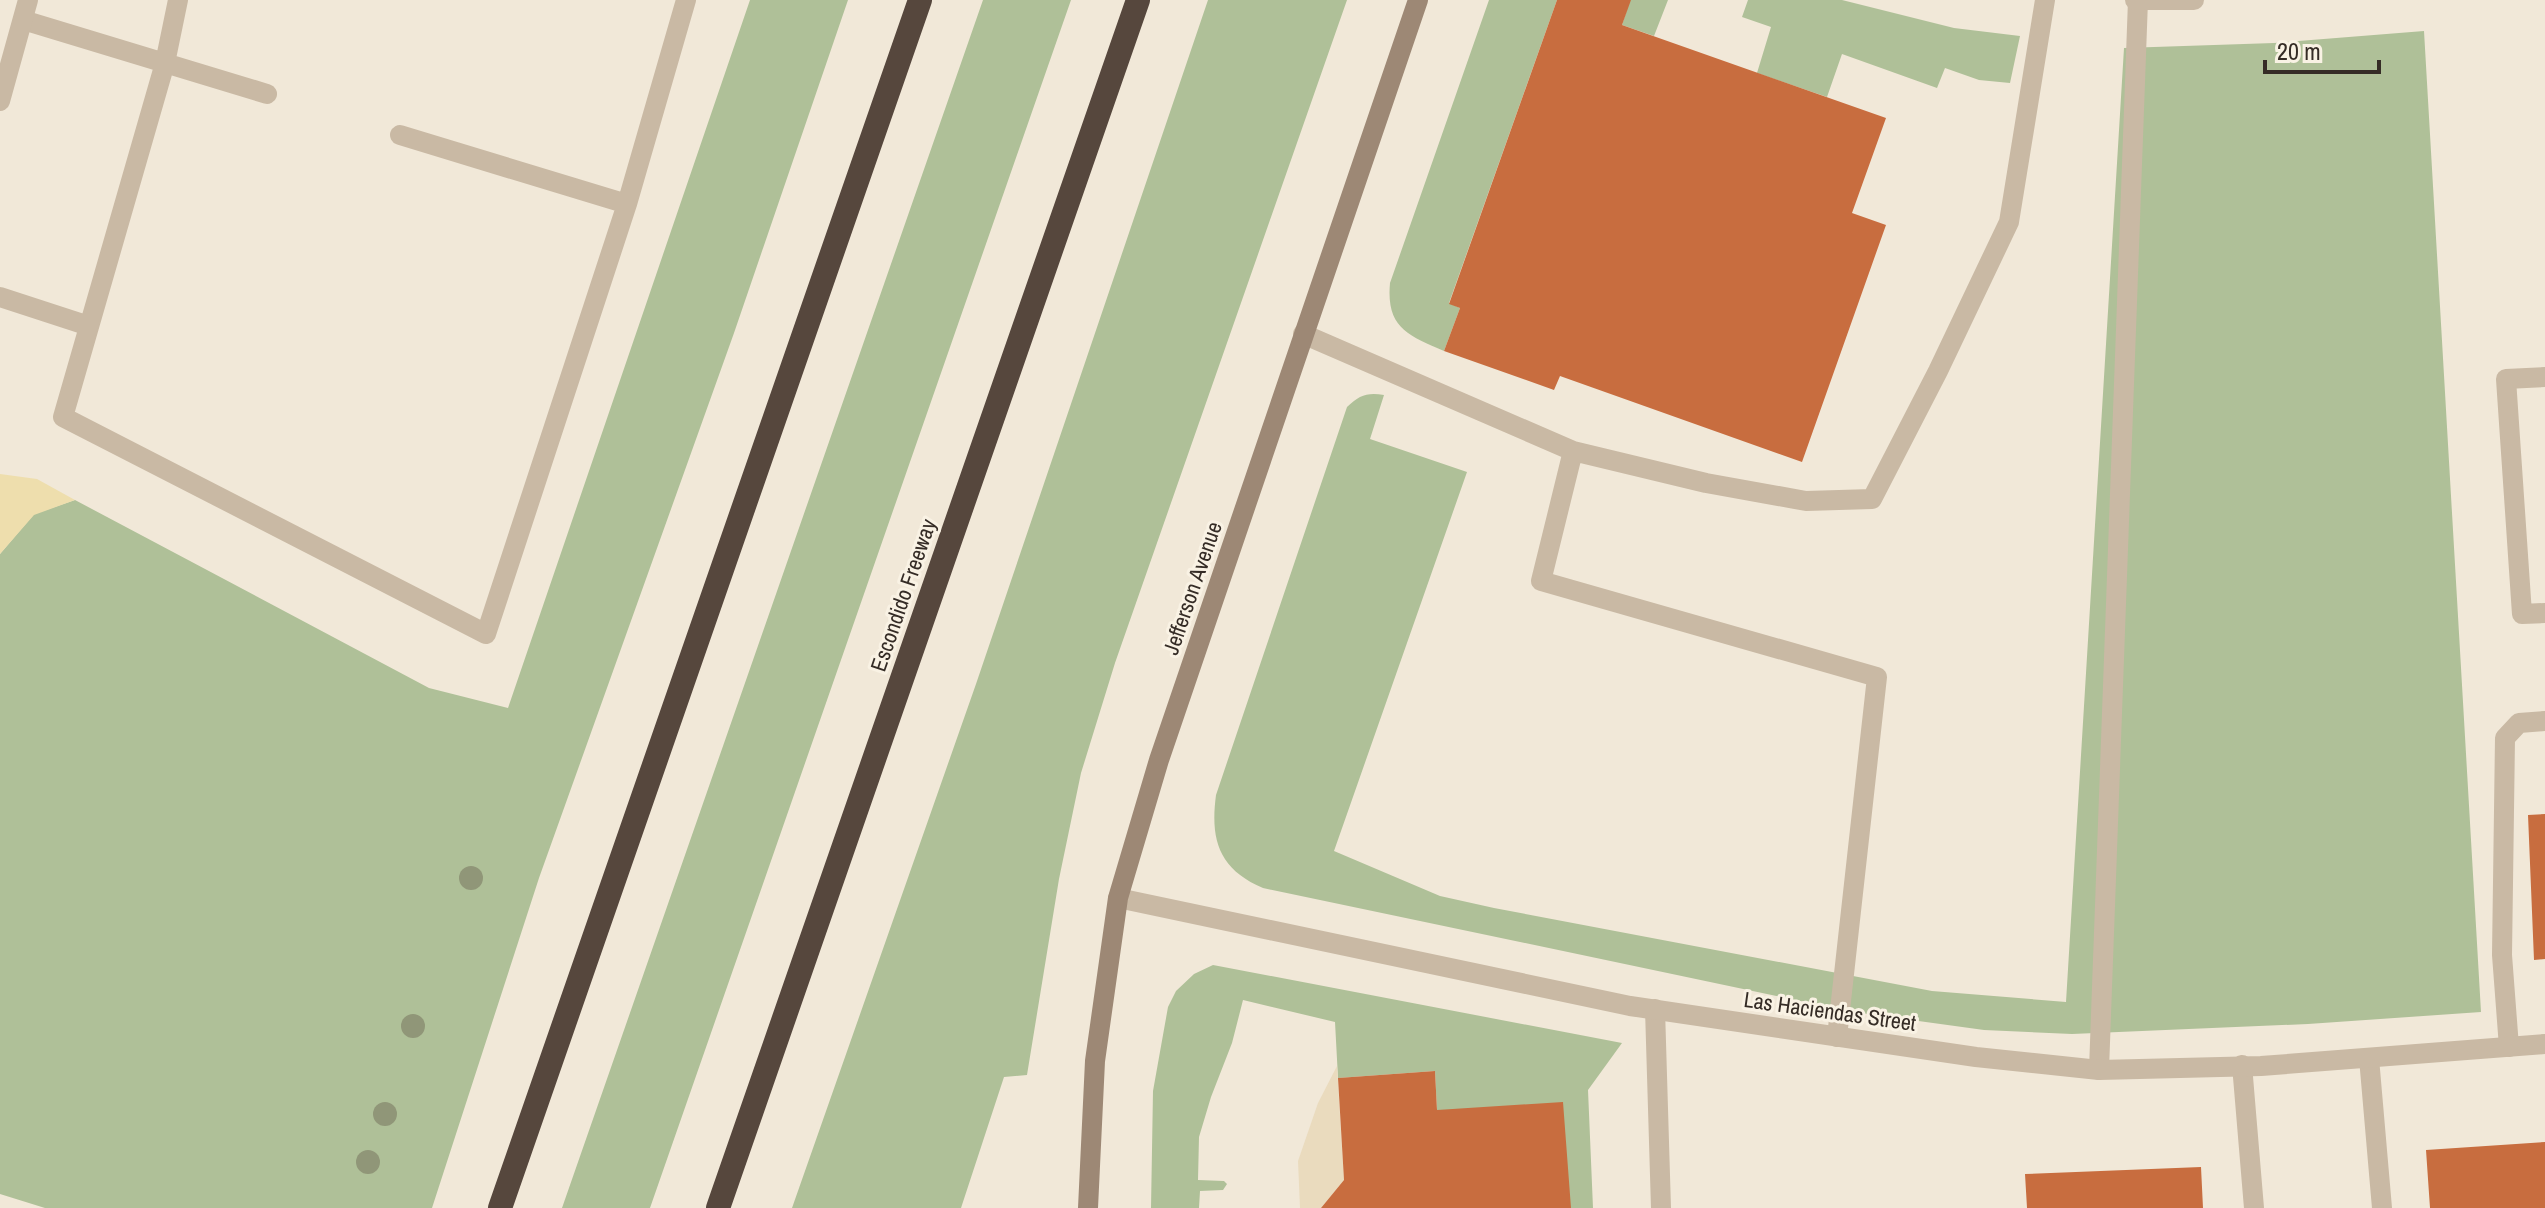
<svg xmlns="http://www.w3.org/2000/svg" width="2545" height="1208" viewBox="0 0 2545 1208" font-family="'Archivo Narrow',sans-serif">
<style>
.green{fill:#afc098}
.sand{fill:#eedead}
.plaza{fill:#eadbbe}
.building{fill:#c86d3f}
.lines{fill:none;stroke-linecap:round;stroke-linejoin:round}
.lane{stroke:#c9b9a4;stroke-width:20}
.street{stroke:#c9b9a4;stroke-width:20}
.secondary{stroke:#9d8875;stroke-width:20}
.highway{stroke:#56473d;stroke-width:24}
.tree{fill:#909678}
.labels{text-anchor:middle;stroke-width:6;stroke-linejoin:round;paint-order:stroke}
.street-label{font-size:22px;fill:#352c26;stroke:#f9f2e4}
</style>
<rect width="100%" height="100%" fill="#f1e8d8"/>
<path class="green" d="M750,0H848L734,333L539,878L432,1208H45L0,1194V554L34,514L75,500L429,688L508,708Z
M983,0H1071L650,1208H562Z
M1208,0H1347L1115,663L1081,773L1059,879L1027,1075L1004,1077L961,1208H792L976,684Z
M1489,0H1557L1449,303L1460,308L1444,351C1407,335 1386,327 1390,283Z
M1630,0H1668L1654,36L1622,25Z
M1748,0H1842L1954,28L2020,36L2010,83L1979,80L1945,68L1937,88L1842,54L1827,97L1757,73L1771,27L1742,17Z
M2424,31L2481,1012L2308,1024L2072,1034L1984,1030L1853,1012L1263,888C1219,869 1210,840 1216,795L1347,407C1359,395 1368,392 1384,395L1370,439L1467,472L1334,851L1440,896L1494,908L1932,991L2066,1002L2124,48L2274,43Z
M1213,965L1622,1043L1588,1090L1593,1208H1571L1437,1110L1435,1071L1338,1078L1335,1022L1243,1000L1232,1043L1211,1097L1199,1137L1198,1180L1224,1181L1227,1184L1223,1190L1200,1191L1199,1208H1151L1153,1091L1168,1007L1176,991L1194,974Z"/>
<path class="sand" d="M0,474L37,479L75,500L34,515L0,554Z"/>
<path class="plaza" d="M1337,1066L1344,1180L1321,1208H1300L1298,1161L1318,1103Z"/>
<path class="building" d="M1557,0H1631L1622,25L1886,118L1852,213L1886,225L1802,462L1560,376L1554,390L1444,351L1460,308L1449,304Z
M2545,814V959L2534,960L2528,815Z
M1435,1071L1437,1110L1563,1102L1571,1208H1321L1344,1180L1338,1078Z
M2545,1142V1208H2430L2426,1150Z
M2201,1167L2203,1208H2027L2025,1174Z"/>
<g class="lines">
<path class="lane" d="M178,0L165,63L63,417L486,634L627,204
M23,20L267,94
M400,135L627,204L686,0
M0,297L89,326
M1303,334L1573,451
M2545,377L2506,379L2522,614L2545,613
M1655,1009L1661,1208
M1837,1037L1877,677L1541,581L1573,451L1706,483L1806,501L1872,499L1938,371L2009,222L2045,0
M2509,1047L2502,955L2505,738L2519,723L2545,721
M2369,1058L2382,1208
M2242,1065L2254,1208
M2099,1070L2138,0"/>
<path class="street" d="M2135,0H2194
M0,101L28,0
M1118,898L1630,1006L1976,1057L2099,1070L2261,1066L2545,1044"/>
<path class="secondary" d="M1088,1208L1095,1061L1118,898L1159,760L1418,0"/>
<path class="highway" d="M500,1208L920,0
M718,1208L1138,0"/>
</g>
<g class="tree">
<circle cx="471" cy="878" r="12"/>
<circle cx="413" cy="1026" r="12"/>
<circle cx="385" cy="1114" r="12"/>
<circle cx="368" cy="1162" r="12"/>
</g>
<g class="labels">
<g class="street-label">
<text transform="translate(1192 588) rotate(-71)" y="8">Jefferson Avenue</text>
<text transform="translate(903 595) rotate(-71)" y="8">Escondido Freeway</text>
<text transform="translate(1830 1011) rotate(8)" y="8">Las Haciendas Street</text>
</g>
</g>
<path d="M2265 60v12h114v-12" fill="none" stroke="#352c26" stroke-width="4"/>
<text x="2277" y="60" font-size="24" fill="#352c26" stroke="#f9f2e4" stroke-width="6" paint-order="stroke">20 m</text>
</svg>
